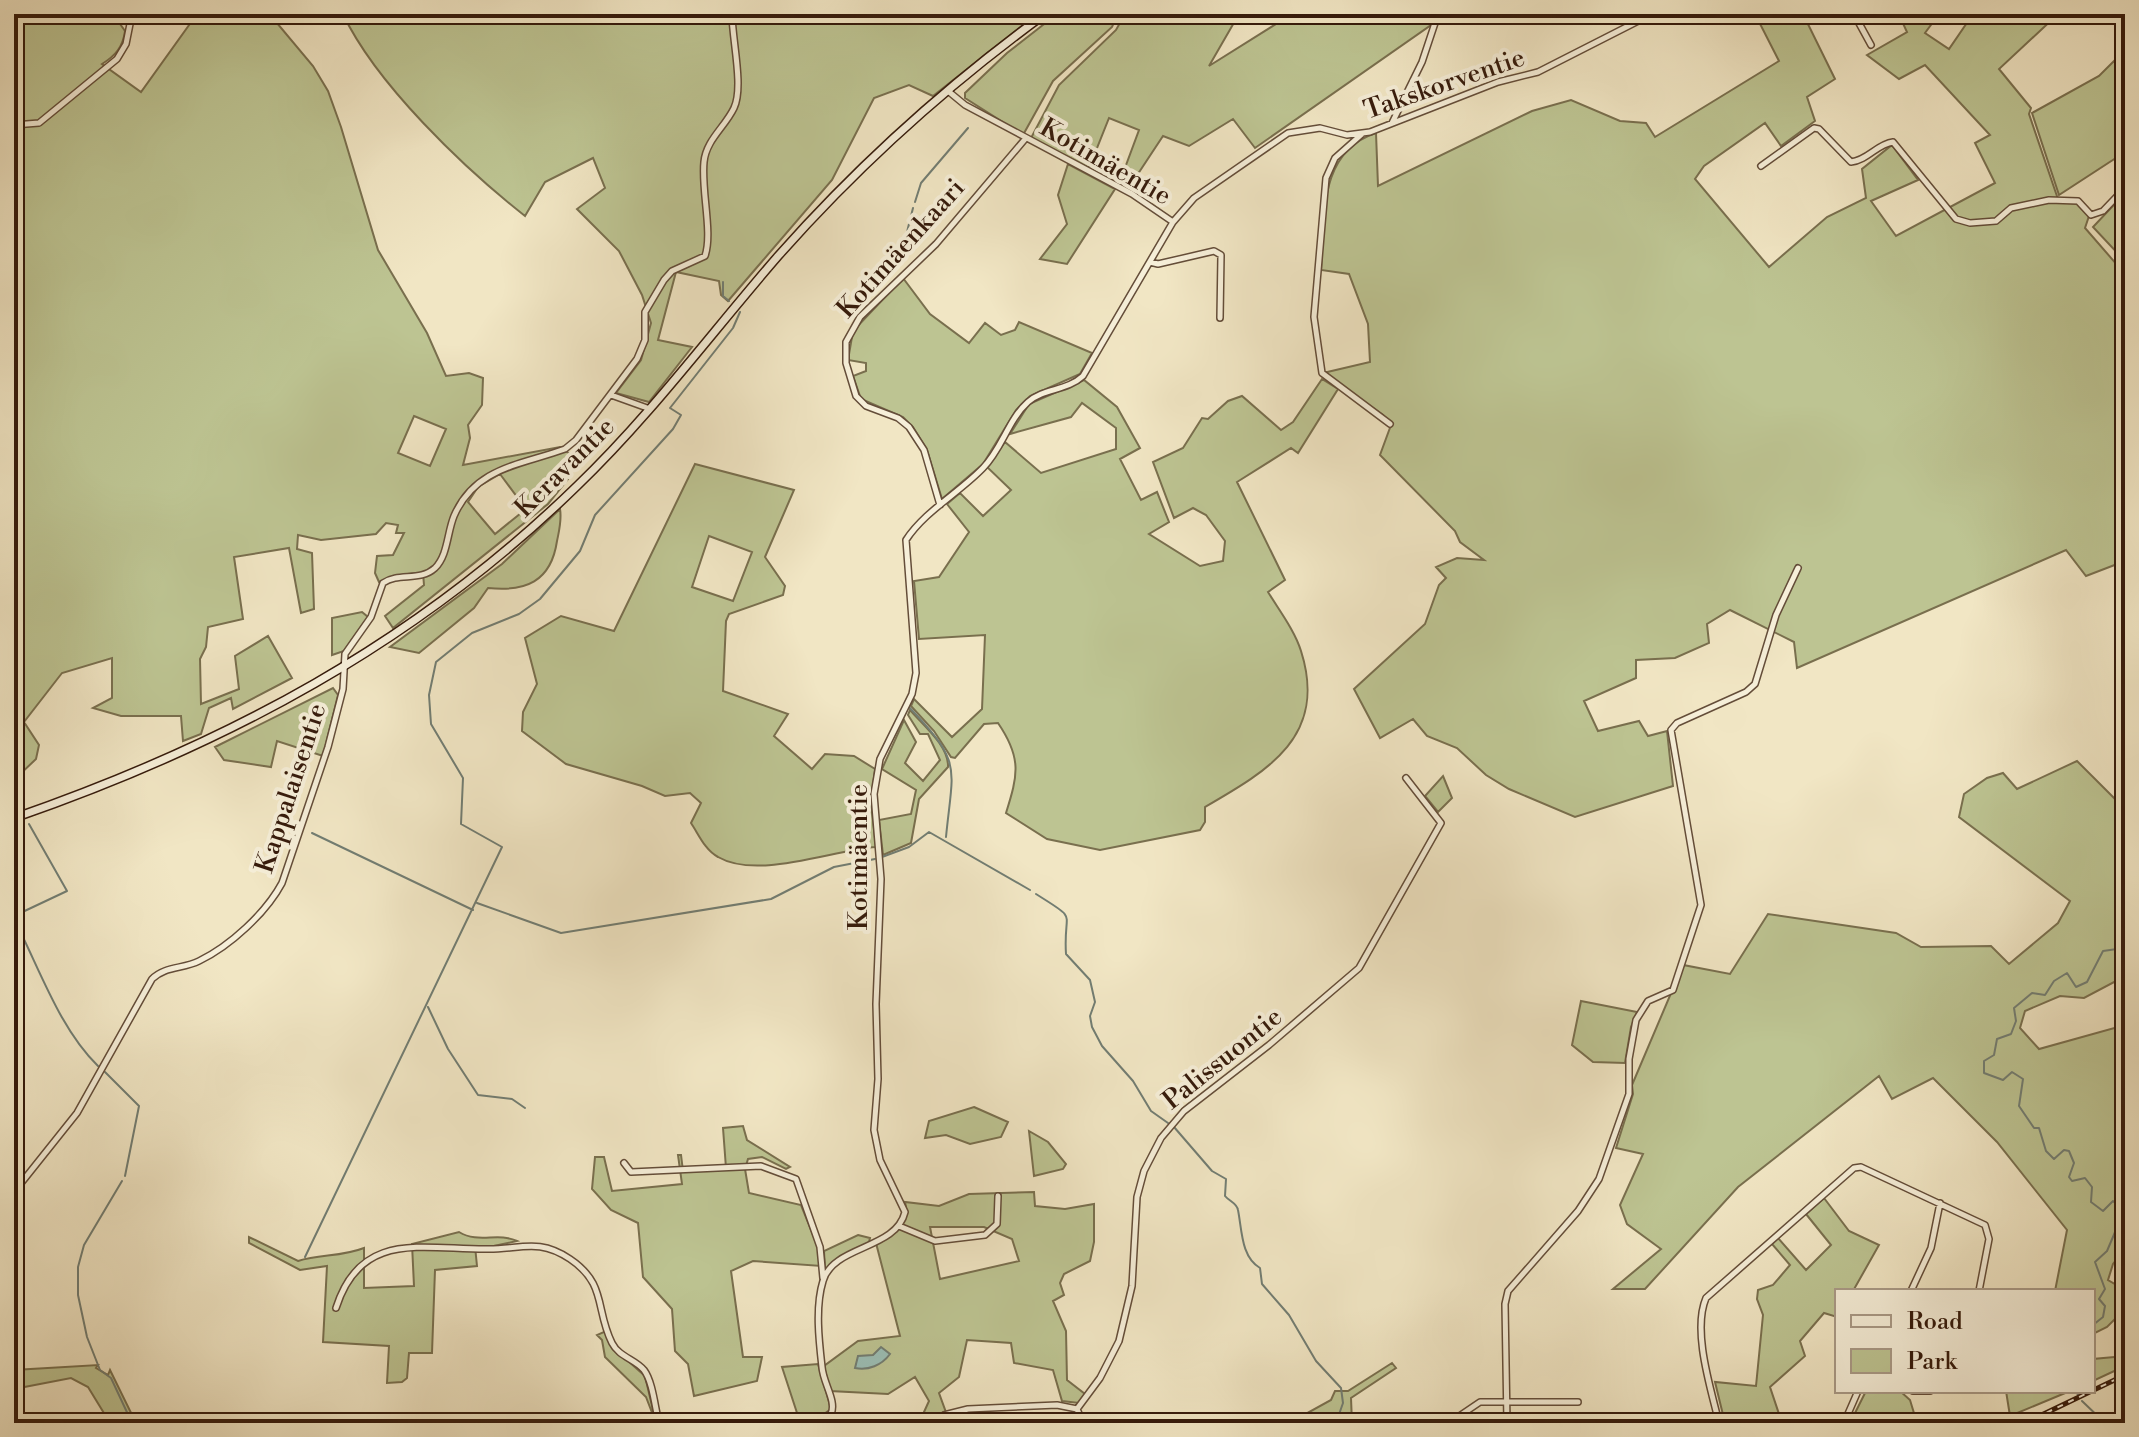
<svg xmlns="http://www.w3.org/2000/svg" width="2139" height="1437" viewBox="0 0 2139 1437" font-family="'Libre Bodoni',serif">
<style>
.green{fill:#bdc492;stroke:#796f4e;stroke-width:2;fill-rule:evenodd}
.water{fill:#9bbfb6;stroke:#727d72;stroke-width:2}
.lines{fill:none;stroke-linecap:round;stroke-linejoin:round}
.stream{stroke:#727d72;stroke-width:2}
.street-casing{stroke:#644d39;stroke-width:8}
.secondary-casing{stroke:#351a0b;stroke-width:10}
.street{stroke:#f6efd9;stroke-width:5}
.secondary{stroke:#f6efd9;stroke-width:7}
.rail-casing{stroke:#351a0b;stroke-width:5}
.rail{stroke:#f6efd9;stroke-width:2;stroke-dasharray:6;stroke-linecap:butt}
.labels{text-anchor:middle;stroke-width:8;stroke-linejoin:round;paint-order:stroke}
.street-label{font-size:26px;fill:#351a0b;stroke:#f6efd9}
</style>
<rect width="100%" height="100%" fill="#f1e6c4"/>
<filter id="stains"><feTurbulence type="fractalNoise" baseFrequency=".0025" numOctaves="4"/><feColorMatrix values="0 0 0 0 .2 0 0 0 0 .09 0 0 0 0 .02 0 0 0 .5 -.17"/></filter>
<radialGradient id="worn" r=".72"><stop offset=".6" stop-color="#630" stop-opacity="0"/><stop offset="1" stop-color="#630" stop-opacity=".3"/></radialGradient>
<path class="green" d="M14,14H113L125,31C123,47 115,56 102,64L141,92L197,14H264L277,23L313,66L328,91L341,127L378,250L427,333L446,376L469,373L483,378L482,405L468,425L470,438L463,465L560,447L570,454L562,466L568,479L548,504L393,628L385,616L424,585L423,573L379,582L375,573L377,556L393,555L404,533H396L398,525L386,523L376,534L321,540L298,535L297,549L312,553L314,609L301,613L289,548L234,557L243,619L208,627L206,647L200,659L201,704L239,689L235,656L268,636L292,678L233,709L231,698L209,708L201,734L183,741L181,716H121L93,708L112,698V658L62,673L24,722L39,745L36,759L14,780ZM414,416L446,429L430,466L398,453ZM500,474L526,509L495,534L468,502L478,487Z
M343,14H1037L933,96L909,85L874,98L832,180L728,301L721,295L719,281L676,272L658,340L692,347L649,402L616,393L641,360L651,323L642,295L619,251L577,209L605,188L593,158L545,182L525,216C464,168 376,84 343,14Z
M1057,14H1118L1112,27L1053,81L1023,135L965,98V93L1007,53Z
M1125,14H1239L1209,66L1292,14H1435L1431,25L1255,148L1233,119L1189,146L1163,136L1128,189L1119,184L1139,130L1109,118L1089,168L1031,138L1059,85L1116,30Z
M1755,14H1803L1835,79L1807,97L1815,121L1781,146L1765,123L1704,166L1695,179L1769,267L1827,217L1866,198L1862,169L1892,145L1918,180L1871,201L1896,236L1995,183L1975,143L1990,135L1925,65L1899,79L1867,55L1907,32L1900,17L1906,14H1939L1925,33L1949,49L1973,14L2057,15L1999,69L2031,108L2029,114L2059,202H2077L2089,216L2085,228L2125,274V561L2086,576L2066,550L1797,668L1794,642L1730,610L1707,624L1709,643L1675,658L1636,660V678L1584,701L1598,731L1639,721L1648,736L1667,731L1673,786L1575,817L1509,789L1486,775L1457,748L1427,736L1413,719L1380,738L1354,689L1425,624L1439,585L1446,578L1436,567L1457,558L1484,560L1460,542L1455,531L1380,455L1391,425L1383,415L1323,373L1370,362L1368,324L1349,274L1321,270C1325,219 1317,152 1376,133L1378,186L1532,111L1571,100L1620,121L1646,123L1655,137L1779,61Z
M2114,61L2125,74V162L2119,156L2059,195L2032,113L2099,76Z
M1068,164L1115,189L1067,264L1040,259L1067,224L1058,195Z
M2125,193V258L2123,259L2093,227Z
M903,278L930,314L969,343L985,323L1001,335L1015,330L1019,322L1092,353L1080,374L1030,396L1016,410L983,464L942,499L927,450L913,427L903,417L861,399L853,376L866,371V363L848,360L853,331Z
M1322,379L1338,389L1298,453L1291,448L1237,482L1285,580L1268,592C1279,610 1295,631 1301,651C1328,736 1269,770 1205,807V822L1200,830L1100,850L1047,839L1006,813C1018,775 1022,758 998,723L984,724L955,758L951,757L934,731L911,706L914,699L952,737L982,709L985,635L919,639L914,581L939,577L969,532L947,504L960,493L983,516L1011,490L987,467L1005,442L1041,473L1116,449V428L1082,403L1071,417L1010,434L1029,404L1084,380L1117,407L1140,448L1120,459L1141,500L1157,492L1169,522L1149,534L1200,566L1223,561L1225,541L1206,515L1193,508L1174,518L1153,462L1183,448L1202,418L1208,419L1228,401L1242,396L1281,430L1293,422Z
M695,464L794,490L765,557L785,586L783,595L729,614L726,621L723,691L788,714L774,736L812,769L825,754L854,756L875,769L871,803L876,847C832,850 758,880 718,857C705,850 699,835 691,823L701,803L690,793L665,796L642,786L566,764L522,731L523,712L537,684L525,638L561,616L614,631ZM709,536L752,552L733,601L692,587Z
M560,509C562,520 559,531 557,541C551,582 525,592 488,588L474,608L419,653L390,647L502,564Z
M362,612L368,617L344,651L332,655V618Z
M333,688L338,695L323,756L277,741L271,767L224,760L215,747Z
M910,710C923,725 949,746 948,767L919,799L911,843L883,855L879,820L911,814L916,790L882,769L904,720L916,742L905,763L923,781L940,760L928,734H920L908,715Z
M2077,761L2125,809V979L2116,981L2084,998L2060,996L2025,1011L2020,1028L2039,1049L2125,1025V1249L2113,1264L2108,1280L2125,1290V1309L2107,1327L2093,1334V1291H2055L2067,1230L1997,1142L1933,1078L1892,1099L1879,1076L1738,1187L1645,1289H1613L1661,1249L1627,1224L1620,1205L1643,1154L1616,1148L1633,1094L1632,1085L1683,965L1730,974L1768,914L1896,933L1921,947L1991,946L2009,964L2058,923L2070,901L1959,817L1964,794L1987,778L2003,773L2017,789Z
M1443,776L1452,798L1438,812L1425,796Z
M1581,1001L1637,1012L1631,1027L1625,1063L1593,1062L1572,1045Z
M974,1107L1008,1122L1001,1137L970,1144L946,1135L925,1138L929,1121Z
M743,1126L747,1140L790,1167L786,1169L762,1157L748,1159L745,1169L749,1193L801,1205L818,1247L821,1266L753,1261L731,1271L743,1357H762L757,1381L694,1396L688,1364L675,1351L672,1309L643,1277L638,1223L611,1210L592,1189L595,1157H604L612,1191L682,1184L678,1155H681L683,1171L726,1168L723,1128Z
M1029,1131L1048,1142L1066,1164L1063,1169L1034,1176Z
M1034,1192L1035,1206L1065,1209L1094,1204V1242L1090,1261L1064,1274L1060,1283L1064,1295L1053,1301L1066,1331L1067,1380L1085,1394L1079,1403L1062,1401L1053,1370L1014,1363L1011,1343L967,1340L959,1377L939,1393L947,1415L955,1413L953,1423H919L929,1401L915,1377L888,1394L830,1391L824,1366L858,1341L900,1336L876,1243C895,1233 911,1225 905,1202L939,1206L969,1194ZM930,1227H984L1012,1239L1019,1261L940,1279Z
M1824,1198L1849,1231L1879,1245L1853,1291H1837V1317L1824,1313L1800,1341L1805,1356L1770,1387L1782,1423H1725L1715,1382L1756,1386L1763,1315L1757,1299L1758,1290L1773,1285L1790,1265L1772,1244L1778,1238L1806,1270L1831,1245L1806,1214Z
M459,1232C479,1244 497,1232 517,1241L489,1247L475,1246L477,1266L435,1270L432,1353H409L407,1378L402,1382L387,1383L389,1346L323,1342L327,1266L300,1270L249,1243V1237L298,1261C320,1254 341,1257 364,1248V1288L414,1286L412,1244Z
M858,1235L870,1238L869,1242L825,1270L824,1251Z
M606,1331L611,1346L645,1376L656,1423L646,1397L605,1357L602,1340L597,1335Z
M2125,1356V1366L2093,1381V1359Z
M1392,1363L1396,1368L1351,1398L1352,1423H1301L1300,1417L1331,1400L1335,1391H1348Z
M818,1364L831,1409L811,1423H803L799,1419L782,1367Z
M98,1365L96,1368L108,1375L110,1370L136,1423H110L88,1387L71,1378L14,1389V1370Z
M1866,1391H1900L1910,1400L1917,1423H1850Z
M2006,1391H2070L2010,1416Z"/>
<path class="water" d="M881,1347L890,1354C882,1365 868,1371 855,1368L858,1356L873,1355Z"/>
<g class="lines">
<path class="stream" d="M915,202L921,183L968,128
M906,236L913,208
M723,282V296L729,301
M909,707C963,764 953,765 946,837
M312,833L473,910
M882,857L909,847L929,832L1030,890
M1036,894C1080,922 1063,908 1066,954L1090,980L1095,1002L1090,1016L1092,1027L1102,1046L1133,1081L1151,1111L1168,1123
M477,903L561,933L771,899L834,867L875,859
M14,916L67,891L29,824
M14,919C39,967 59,1028 98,1066
M428,1007L448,1049L478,1095L512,1099L525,1108
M105,1072L139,1106L125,1176
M1174,1127L1212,1171L1226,1179L1225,1196C1229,1201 1237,1203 1238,1210C1242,1230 1241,1257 1260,1268L1262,1284L1289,1315L1316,1361L1341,1388L1343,1403L1336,1423
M122,1181L84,1245L78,1267V1295L87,1337L100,1370L111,1378L132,1423
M305,1257L502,847L461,824L463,778L431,724L429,695L436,662L472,633L519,614L540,599L580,551L595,515L673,429L681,415L670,408L733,328L740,312
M2093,1325L2103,1317L2105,1306L2099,1299L2105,1289L2095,1262L2107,1251L2124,1211L2113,1201L2103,1211L2091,1202L2092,1187L2085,1178L2072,1181L2069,1177L2074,1163L2069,1151L2064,1150L2054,1159L2046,1151L2039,1128H2034L2019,1106L2023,1079L2012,1072L2003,1080L1984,1073V1061L1994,1055L1997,1039L2011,1034L2016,1021L2014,1008L2032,993L2045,995L2054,981L2067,973L2076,987L2087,982L2103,951L2117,949L2125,953
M2076,1391L2078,1395
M2082,1401L2105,1423"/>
<defs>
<path id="street" d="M1854,14L1871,45
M1392,123L1422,62L1438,14
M14,125L39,123L117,59L126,44L132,14
M1362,134L1335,158L1326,178L1314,317L1322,373L1390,424
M1761,166L1814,128L1819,129L1851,162C1868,160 1877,144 1893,142L1956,219L1970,223L1996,221L2011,208L2049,200L2078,201L2091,215L2103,211L2125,188
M1173,222L1194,198L1288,133L1320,128L1347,135L1370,132L1498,82L1538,72L1652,14
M1150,262L1158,264L1214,251L1221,255L1220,318
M611,395L650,409
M940,505L924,450L909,427L898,418L866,406L856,396L846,363V342L860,317L936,244L1026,138
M624,1163L631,1172L761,1166L796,1179L820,1247L823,1278
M14,1192L77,1113L152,979C165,966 183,969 199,961C230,946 266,913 282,883L328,747L343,689L345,654L371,617L383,583C399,572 420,582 435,568C448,555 447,533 454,516C475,467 521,465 565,449L576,440L637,359L645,340V312L664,280L672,271L705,256C713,233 701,190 704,162C706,140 725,127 734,108C744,87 732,39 732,14
M899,1226L935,1241L985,1235L997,1224L998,1196
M1911,1291L1931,1248L1940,1203
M336,1308C361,1229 424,1250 489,1249C521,1249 539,1238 570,1259C607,1284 595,1309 612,1343C619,1357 635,1359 644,1370C653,1382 655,1408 659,1423
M1913,1391H1930
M1077,1409L1100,1378L1119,1341L1132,1286L1137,1197L1144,1171L1161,1138L1184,1111L1269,1045L1359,968L1441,823L1406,778
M815,1423L831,1414C837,1401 823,1383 822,1367C819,1341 815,1307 823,1281C833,1245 896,1250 905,1212L880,1160L874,1130L878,1079L876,1004L881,879L874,794L880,759L912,694L916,673L906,540C925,511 959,493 983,468C1002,449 1008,420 1028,402C1044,388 1067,391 1083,376L1173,222L1132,194L965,105L948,91
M934,1423L944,1415L968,1409L1057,1405L1077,1409L1083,1423
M1449,1423L1480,1402H1578
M1507,1423L1505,1304L1508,1291L1578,1211L1599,1179L1629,1094V1059L1636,1020L1648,1001L1673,990L1701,905L1671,730L1677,723L1746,692L1755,684L1776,615L1798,568
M1719,1423C1711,1389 1692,1331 1706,1298L1854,1168L1861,1167L1985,1225L1989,1239L1979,1291
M1844,1423L1858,1391"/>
<path id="secondary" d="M14,818C227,744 415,644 577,486C651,415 712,332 779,255C858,166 949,84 1045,14"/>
</defs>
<use href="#street" class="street-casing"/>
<use href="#secondary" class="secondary-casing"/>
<use href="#street" class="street"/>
<use href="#secondary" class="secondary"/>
<defs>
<path id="rail" d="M2025,1423L2125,1375"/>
</defs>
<use href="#rail" class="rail-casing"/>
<use href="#rail" class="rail"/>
</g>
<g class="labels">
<g class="street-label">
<text transform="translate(1444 83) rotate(-19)" y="9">Takskorventie</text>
<text transform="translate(1106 161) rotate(30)" y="9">Kotimäentie</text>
<text transform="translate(900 248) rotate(-48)" y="9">Kotimäenkaari</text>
<text transform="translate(564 467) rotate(-45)" y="9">Keravantie</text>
<text transform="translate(290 788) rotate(-72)" y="9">Kappalaisentie</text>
<text transform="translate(858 857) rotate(-90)" y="9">Kotimäentie</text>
<text transform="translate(1222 1058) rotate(-39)" y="9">Palissuontie</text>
</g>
</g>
<rect width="2139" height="1437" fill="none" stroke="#f1e6c4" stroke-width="48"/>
<rect x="16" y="16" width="2107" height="1405" fill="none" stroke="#351a0b" stroke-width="4"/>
<rect x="24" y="24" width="2091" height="1389" fill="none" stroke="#351a0b" stroke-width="2"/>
<rect x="1835" y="1289" width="260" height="104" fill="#f6efd9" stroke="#a99a87" stroke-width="2"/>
<rect x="1851" y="1315" width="40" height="12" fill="#f6efd9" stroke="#a99a87" stroke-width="2"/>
<text x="1907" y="1329" font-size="24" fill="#351a0b">Road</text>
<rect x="1851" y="1349" width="40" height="24" fill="#bdc492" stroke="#a99a87" stroke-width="2"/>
<text x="1907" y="1369" font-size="24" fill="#351a0b">Park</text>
<rect width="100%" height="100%" filter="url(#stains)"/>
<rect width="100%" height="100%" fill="url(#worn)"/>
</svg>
